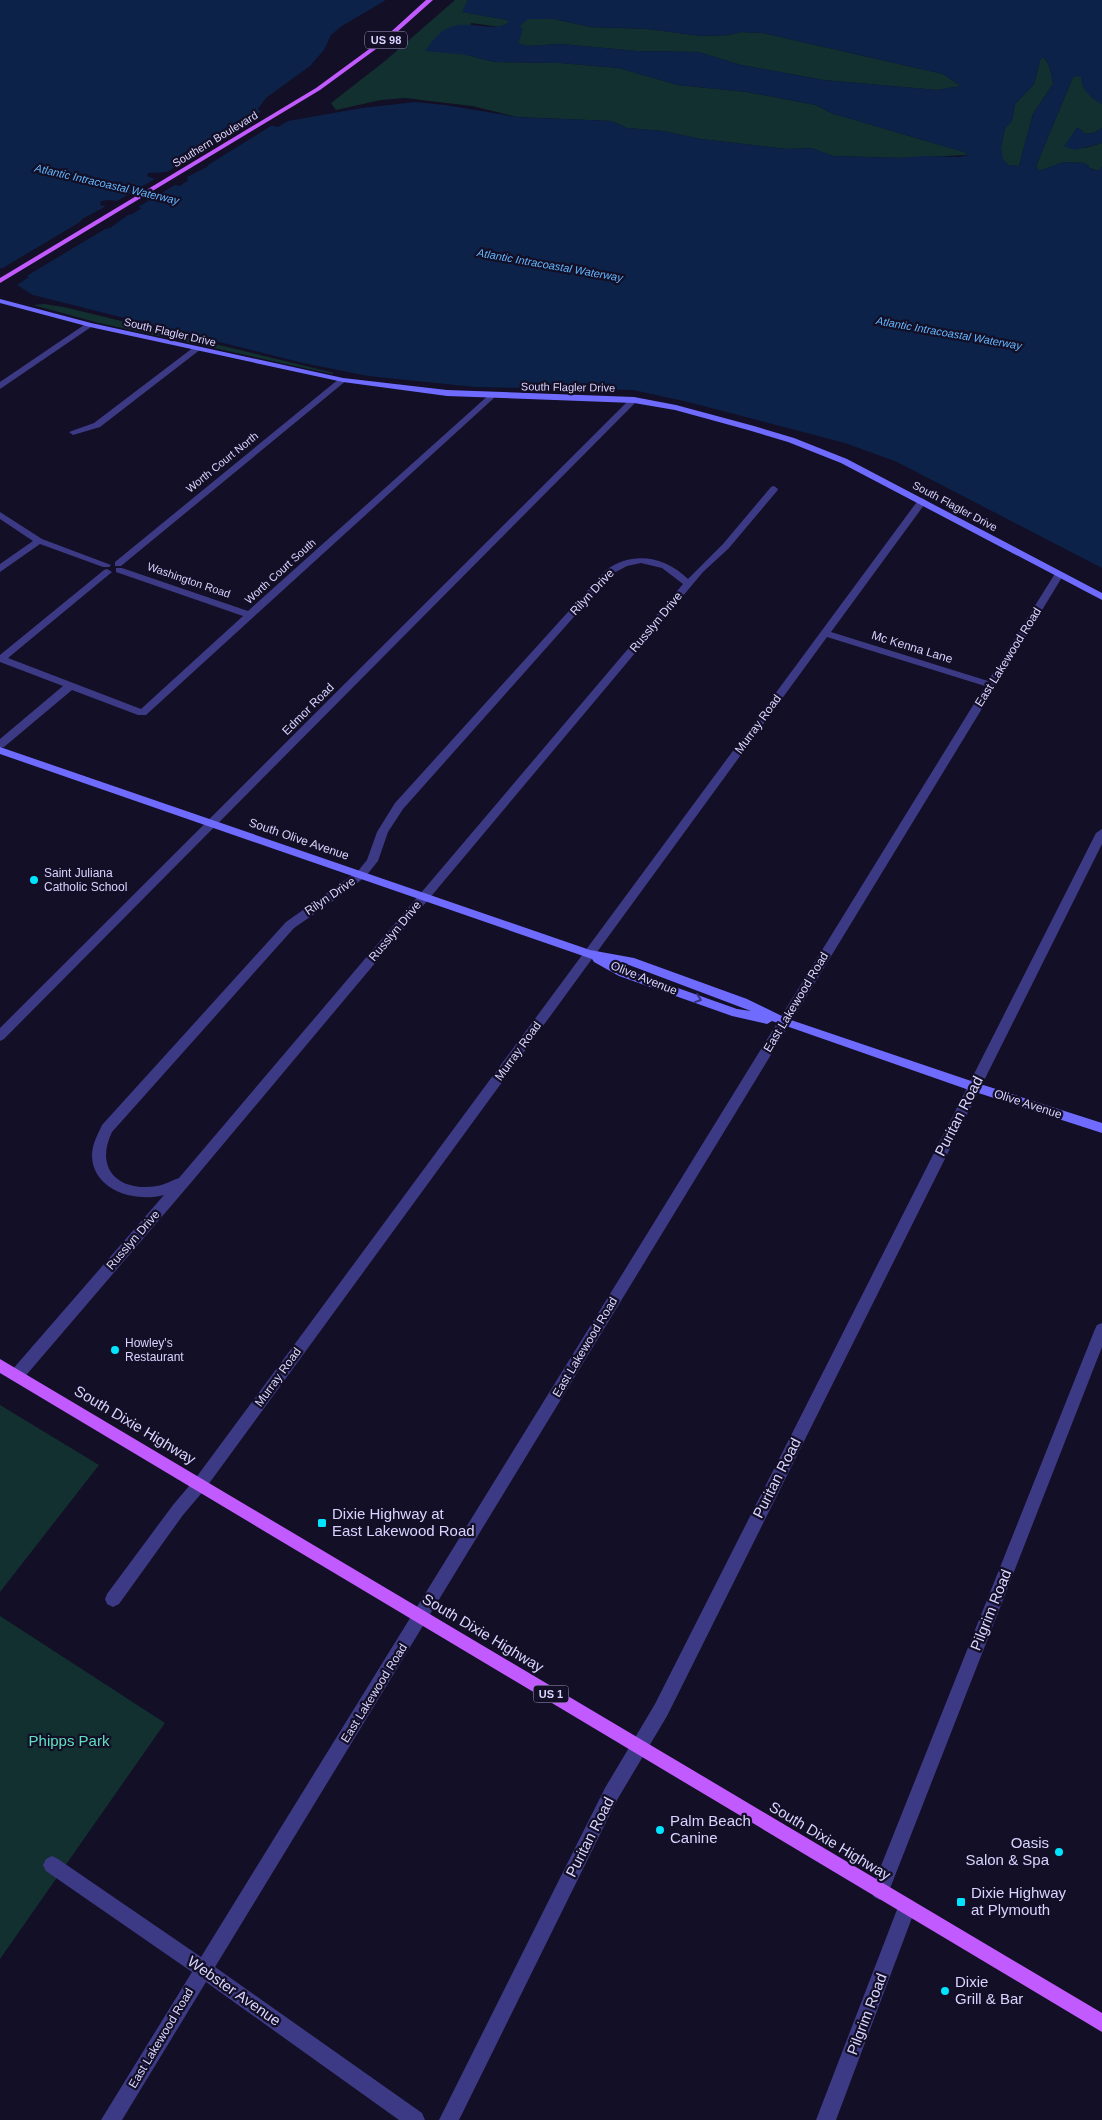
<svg xmlns="http://www.w3.org/2000/svg" width="1102" height="2120" viewBox="0 0 1102 2120" font-family="Arial,sans-serif">
<style>
.green{fill:#12302f}
.water{fill:#0c2248;fill-rule:evenodd}
.pier{fill:#130f26}
.lines{fill:none;stroke-linecap:round;stroke-linejoin:round}
.street{fill:#3d3a85;fill-rule:evenodd}
.secondary{fill:#6f6bff;fill-rule:evenodd}
.primary{fill:#c25bff;fill-rule:evenodd}
.oneway{stroke:#38347d}
.poi-dot{fill:#00e5ff;stroke:#130f26;stroke-width:2}
.labels{text-anchor:middle;stroke-width:4.5;stroke-linejoin:round;paint-order:stroke}
.shield{fill:#130f26;stroke:#9e99be;stroke-width:1}
.shield-label{font-size:11px;font-weight:bold;fill:#d9d4ff}
.far-street-label{font-size:11px;fill:#d9d4ff;stroke:#130f26}
.far-water-label{font-size:11px;font-style:italic;fill:#62b6ff;stroke:#130f26}
.street-label{font-size:12px;fill:#d9d4ff;stroke:#130f26}
.poi-label{font-size:12px;fill:#d9d4ff;stroke:#130f26;text-anchor:start}
.near-street-label{font-size:15px;fill:#d9d4ff;stroke:#130f26}
.near-poi-label{font-size:15px;fill:#d9d4ff;stroke:#130f26;text-anchor:start}
.near-park-label{font-size:15px;fill:#5fe0c0;stroke:#130f26}
</style>
<rect width="100%" height="100%" fill="#130f26"/>
<path class="green" d="M455,0H468L463,12L508,20V23L500,27L471,23L467,55L495,62L561,63L619,68L678,85L747,92L816,105L831,113L964,152L968,155L901,158L833,156L811,148L787,149L700,139L663,131L627,128L611,121L517,117L472,106L405,98L381,100L336,110L331,103L385,61Z
M527,19H554L591,27L648,29L701,36L729,35L741,32L763,33L943,74L961,86L937,90L823,80L741,65L698,52L636,51L561,44L527,46L518,43L521,34L519,26Z
M1043,57C1051,64 1051,74 1053,84L1033,114L1019,166L1008,165L1002,159L1001,147L1005,128L1012,121L1015,104L1034,84L1040,60Z
M1077,75L1081,76L1092,98L1102,104V128L1094,133L1084,134L1080,129L1077,128L1065,146L1085,148L1102,143V166L1099,171L1087,167L1089,166L1083,163L1064,162L1039,171L1036,166L1073,77Z
M44,304L64,307L334,373L332,374L99,323L33,305Z
M0,1405L99,1465L0,1592Z
M0,1616L165,1723L0,1959Z"/>
<path class="water" d="M0,0H386L342,26L331,35L324,50L310,66L266,98L258,109L261,112L248,119L278,127L288,121L362,108L415,102L445,105L517,117L611,121L627,128L663,131L700,139L787,149L811,148L833,156L901,158L922,156L960,157L968,155L964,152L831,113L816,105L747,92L678,85L619,68L561,63L495,62L467,55L425,51C430,44 436,36 443,31C464,16 491,34 508,23V20L462,12L468,0H1102V104C1092,99 1080,89 1081,76L1073,77L1036,166L1039,171L1064,162L1083,163L1090,166L1087,167L1098,171L1102,166V568L897,462L845,443L688,402L633,390L475,387L368,376L303,363L33,295L17,285L29,277L0,268ZM528,19H554L591,27L648,29L701,36L729,35L741,32L763,33L943,74L961,86L937,90L823,80L741,65L698,52L636,51L561,44L527,46L518,43L523,30L520,26ZM1043,57C1052,64 1050,74 1053,84L1033,114L1019,166L1008,165L1003,159L1001,147L1005,128L1012,121L1015,104L1034,84L1040,60Z
M1077,128H1079L1085,134L1094,133L1102,128V143L1075,150L1064,146Z"/>
<path class="pier" d="M255,120L274,124L208,165L207,167L187,177L188,180L180,186L175,185L138,207L142,208L132,214L128,215L110,228L105,229L25,277L1,269L80,222L82,219L103,208L105,206L100,205L101,201L109,200L117,201L155,179L147,176L148,173L167,172Z"/>
<g class="lines">
<path class="street" d="M87,323L94,325L0,389V382Z
M194,347L201,349L100,427L73,435L69,432L94,423Z
M340,378L347,380L121,566H115V562Z
M491,393L495,396L494,398L146,715H138L72,690L4,747L0,748V739L63,686L0,662V655L104,570L107,569L112,572L8,658L141,709L243,616L116,572V568H122L248,611Z
M631,398L638,400L4,1039L0,1041V1028Z
M774,486L778,489L777,491L729,548L703,572L189,1185L22,1380L17,1381L12,1380L10,1375L12,1370L164,1195C135,1203 92,1190 92,1155C92,1144 98,1134 102,1125L286,922L358,871L367,860L377,832L395,803L606,570C633,551 664,556 688,579L723,544L771,487ZM641,563L662,568L683,584L179,1178C172,1180 165,1185 157,1186C119,1192 94,1169 112,1132L294,928L346,892L366,876L378,861L388,832L403,809L612,574L627,566Z
M922,498L927,501L831,632L988,681L1056,572L1059,571L1064,574L215,1967L422,2113L425,2120H399L206,1982L122,2120H101L192,1972L46,1871L43,1865L46,1859L52,1856L58,1859L201,1957L985,686L827,637L205,1489L183,1515L119,1604L113,1607L107,1604L105,1599L107,1594L173,1505L195,1479L919,499Z
M0,512L42,539L111,565L109,567H103L40,544L0,572V564L33,541L0,519Z
M1102,829V844L667,1716L617,1800L459,2120H439L605,1788L655,1704L1096,833Z
M1102,1323V1347L889,1891L886,1897L880,1900L874,1897L871,1891L1095,1329L1097,1325Z
M907,1898L913,1901L916,1907L836,2120H816L898,1907L901,1901Z"/>
<path class="secondary" d="M0,299L91,323L343,378L447,390L634,397L676,405L754,426L794,438L847,459L1102,593V600L841,463L788,442L748,430L675,410L634,403L447,396L343,382L90,327L0,303Z
M0,747L590,950L634,958L747,999L788,1019L977,1083L1102,1123V1133L969,1090L772,1021L767,1024L732,1016L619,976L594,962L592,959L0,754ZM614,963L629,965L751,1011L737,1009L627,970Z"/>
<path class="primary" d="M426,0H433L387,41L320,90L0,283V278L316,88L383,39Z
M0,1359L1102,2013V2032L0,1373Z"/>
</g>
<defs><path id="oneway-chevron" d="M-2-3.5L2.5 0L-2 3.5" fill="none" stroke-width="1.6" stroke-linecap="round" stroke-linejoin="round" transform="scale(1.25)"/></defs>
<use class="oneway" href="#oneway-chevron" transform="translate(698 999) rotate(19)"/>
<g class="poi-dot">
<circle cx="34" cy="880" r="5"/>
<circle cx="115" cy="1350" r="5"/>
<rect x="317" y="1518" width="10" height="10" rx="2.5"/>
<circle cx="660" cy="1830" r="5"/>
<circle cx="1059" cy="1852" r="5"/>
<rect x="956" y="1897" width="10" height="10" rx="2.5"/>
<circle cx="945" cy="1991" r="5"/>
</g>
<g class="labels">
<g class="shield">
<rect x="365" y="31.5" width="42" height="17" rx="4"/>
<rect x="533.5" y="1685.5" width="35" height="17" rx="4"/>
</g>
<g class="shield-label">
<text x="386" y="44">US 98</text>
<text x="551" y="1698">US 1</text>
</g>
<g class="far-street-label">
<text transform="translate(215 139) rotate(-31)" y="4">Southern Boulevard</text>
<text transform="translate(170 332) rotate(13)" y="4">South Flagler Drive</text>
<text transform="translate(568 387) rotate(1)" y="4">South Flagler Drive</text>
<text transform="translate(222 462) rotate(-39)" y="4">Worth Court North</text>
<text transform="translate(955 506) rotate(28)" y="4">South Flagler Drive</text>
<text transform="translate(280 571) rotate(-42)" y="4">Worth Court South</text>
<text transform="translate(189 580) rotate(19)" y="4">Washington Road</text>
</g>
<g class="far-water-label">
<text transform="translate(107 184) rotate(13)" y="4">Atlantic Intracoastal Waterway</text>
<text transform="translate(550 265) rotate(10)" y="4">Atlantic Intracoastal Waterway</text>
<text transform="translate(949 333) rotate(10)" y="4">Atlantic Intracoastal Waterway</text>
</g>
<g class="street-label">
<text transform="translate(592 592) rotate(-47)" y="4">Rilyn Drive</text>
<text transform="translate(656 622) rotate(-50)" y="4">Russlyn Drive</text>
<text transform="translate(912 647) rotate(17)" y="4">Mc Kenna Lane</text>
<text transform="translate(1008 657) rotate(-58)" y="4">East Lakewood Road</text>
<text transform="translate(308 709) rotate(-45)" y="4">Edmor Road</text>
<text transform="translate(758 724) rotate(-54)" y="4">Murray Road</text>
<text transform="translate(299 839) rotate(19)" y="4">South Olive Avenue</text>
<text transform="translate(330 896) rotate(-34)" y="4">Rilyn Drive</text>
<text transform="translate(395 931) rotate(-50)" y="4">Russlyn Drive</text>
<text transform="translate(644 978) rotate(22)" y="4">Olive Avenue</text>
<text transform="translate(796 1002) rotate(-59)" y="4">East Lakewood Road</text>
<text transform="translate(518 1051) rotate(-54)" y="4">Murray Road</text>
<text transform="translate(1028 1104) rotate(18)" y="4">Olive Avenue</text>
<text transform="translate(133 1240) rotate(-49)" y="4">Russlyn Drive</text>
<text transform="translate(585 1347) rotate(-59)" y="4">East Lakewood Road</text>
<text transform="translate(278 1377) rotate(-54)" y="4">Murray Road</text>
<text transform="translate(374 1693) rotate(-58)" y="4">East Lakewood Road</text>
<text transform="translate(161 2038) rotate(-59)" y="4">East Lakewood Road</text>
</g>
<g class="poi-label">
<text x="44" y="877">Saint Juliana<tspan x="44" dy="14">Catholic School</tspan></text>
<text x="125" y="1347">Howley's<tspan x="125" dy="14">Restaurant</tspan></text>
</g>
<g class="near-street-label">
<text transform="translate(959 1116) rotate(-63)" y="5">Puritan Road</text>
<text transform="translate(135 1425) rotate(31)" y="5">South Dixie Highway</text>
<text transform="translate(777 1478) rotate(-63)" y="5">Puritan Road</text>
<text transform="translate(991 1610) rotate(-68)" y="5">Pilgrim Road</text>
<text transform="translate(483 1633) rotate(31)" y="5">South Dixie Highway</text>
<text transform="translate(590 1837) rotate(-63)" y="5">Puritan Road</text>
<text transform="translate(830 1841) rotate(31)" y="5">South Dixie Highway</text>
<text transform="translate(234 1991) rotate(35)" y="5">Webster Avenue</text>
<text transform="translate(867 2014) rotate(-69)" y="5">Pilgrim Road</text>
</g>
<g class="near-poi-label">
<text x="332" y="1519">Dixie Highway at<tspan x="332" dy="17">East Lakewood Road</tspan></text>
<text x="670" y="1826">Palm Beach<tspan x="670" dy="17">Canine</tspan></text>
<text x="1049" y="1848" text-anchor="end">Oasis<tspan x="1049" dy="17">Salon &amp; Spa</tspan></text>
<text x="971" y="1898">Dixie Highway<tspan x="971" dy="17">at Plymouth</tspan></text>
<text x="955" y="1987">Dixie<tspan x="955" dy="17">Grill &amp; Bar</tspan></text>
</g>
<g class="near-park-label">
<text x="69" y="1746">Phipps Park</text>
</g>
</g>
</svg>
